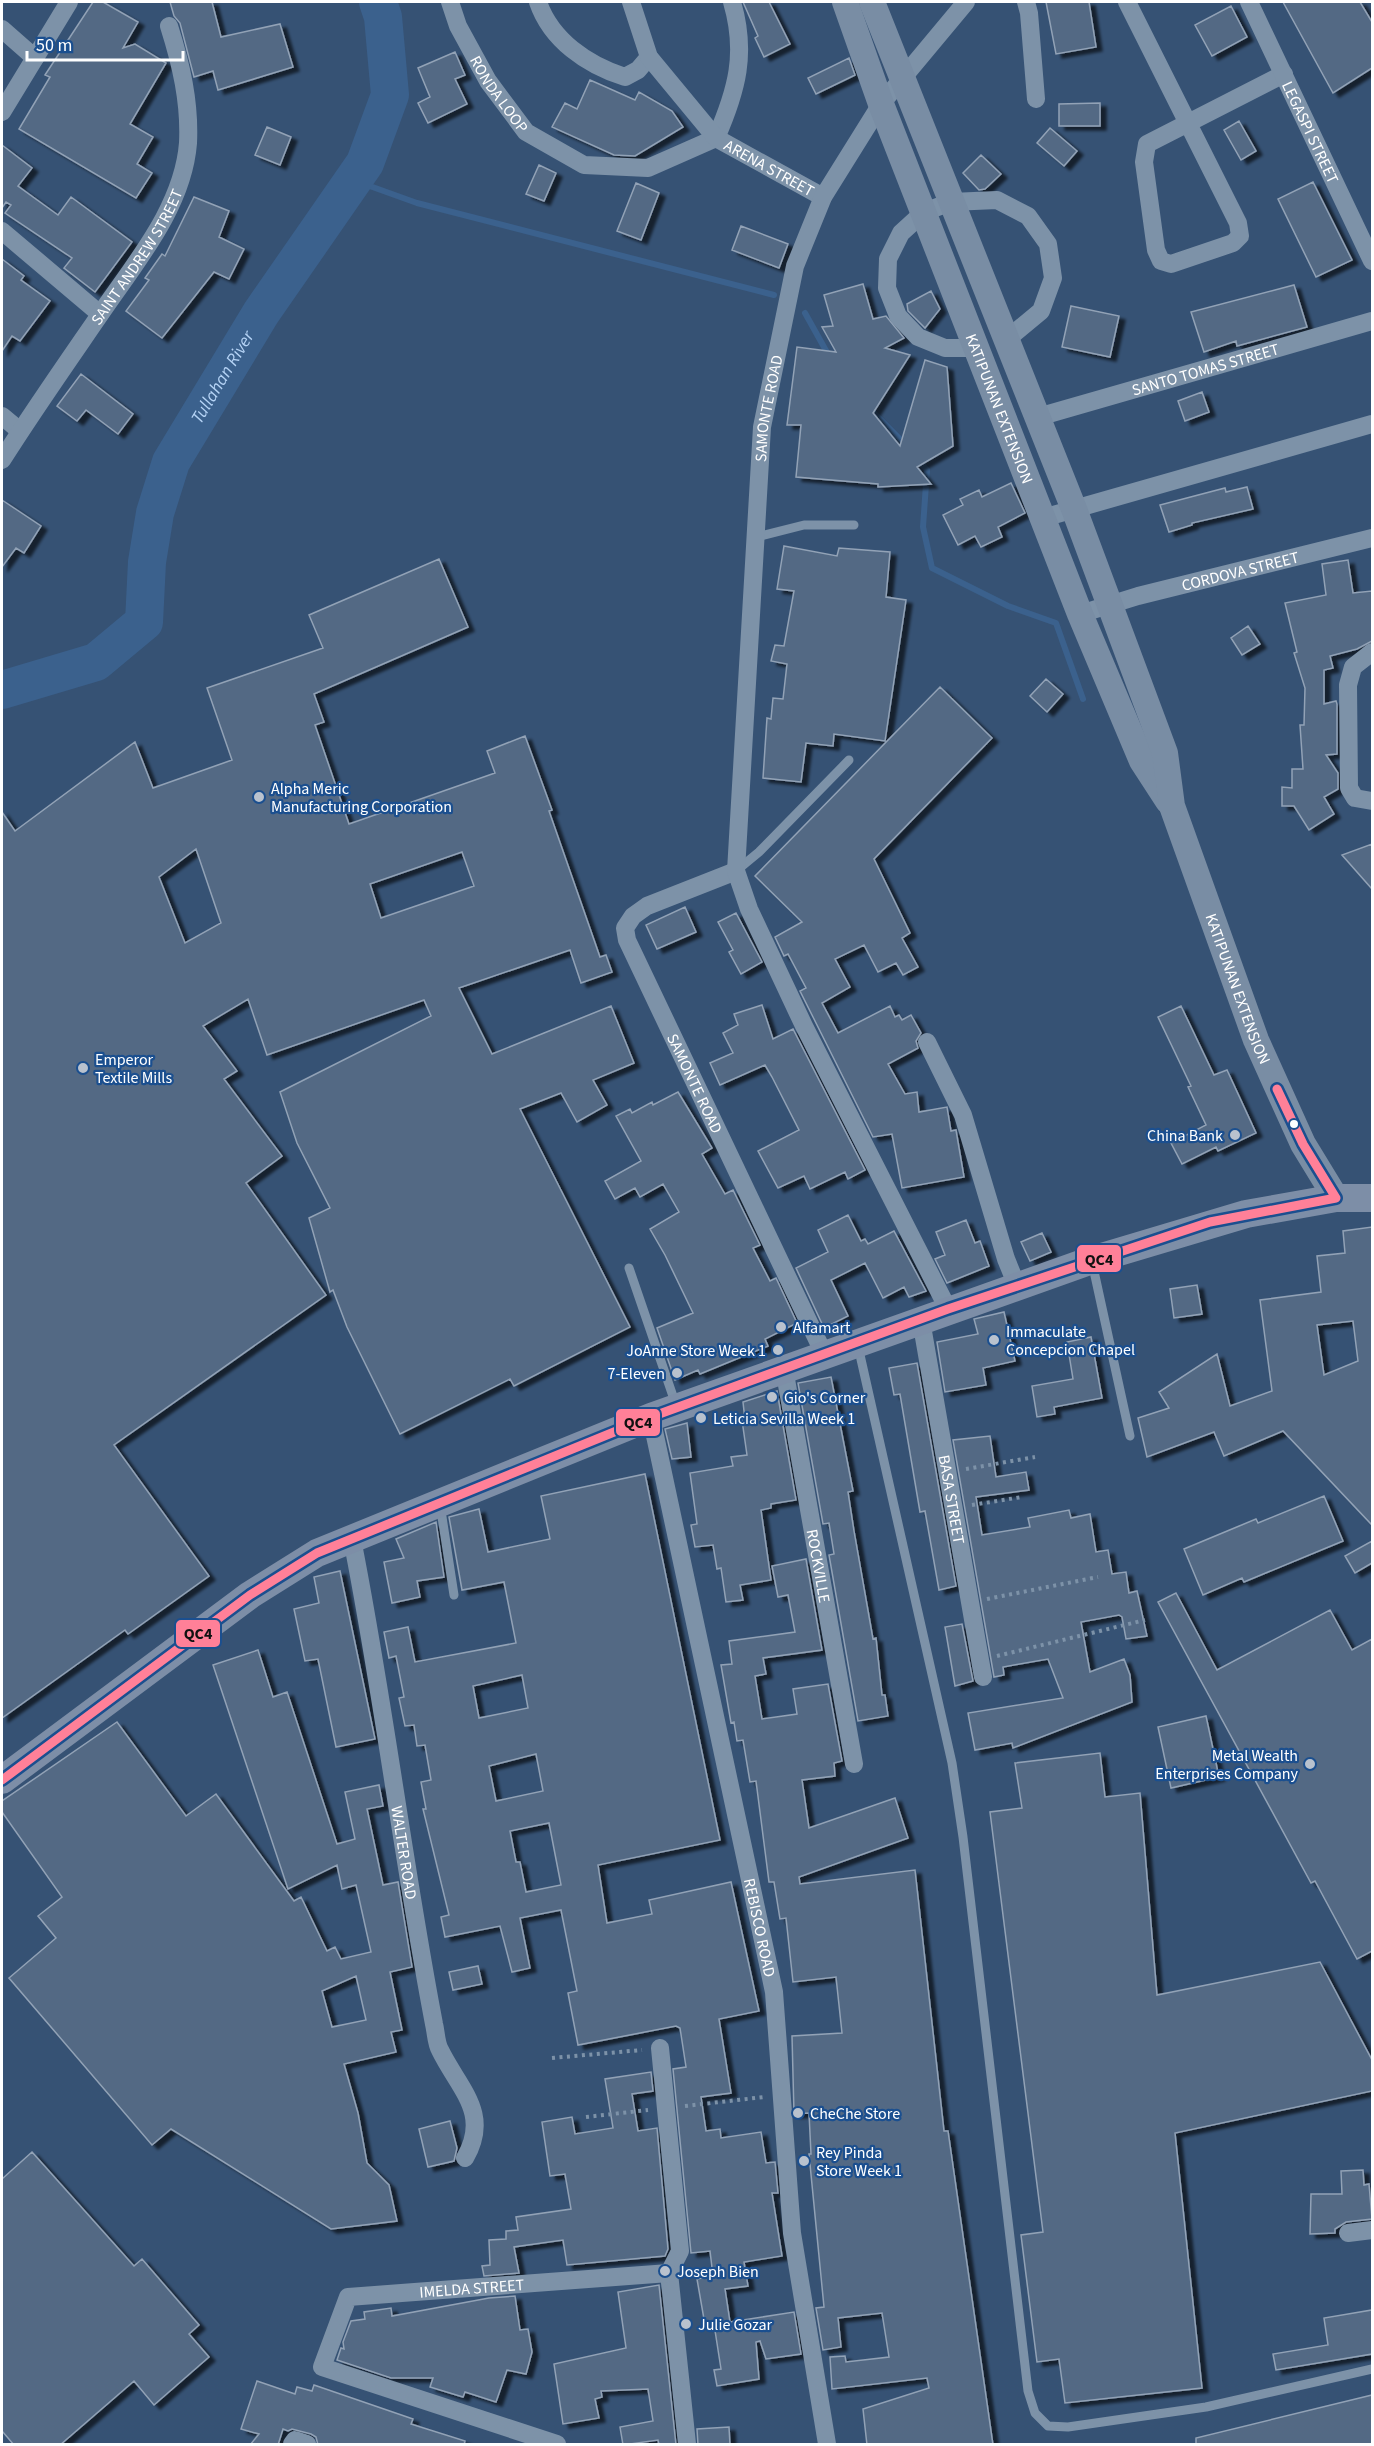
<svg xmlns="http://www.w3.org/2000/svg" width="1374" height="2446" viewBox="0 0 1374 2446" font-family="'Source Sans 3',sans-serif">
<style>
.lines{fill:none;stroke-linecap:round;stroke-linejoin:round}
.stream{stroke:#3b618d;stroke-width:6}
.river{stroke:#3b618d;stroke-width:38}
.building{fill:#526984;stroke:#92a2b6;stroke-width:1.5;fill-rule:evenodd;filter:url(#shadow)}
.path{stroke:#7d92a8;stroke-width:4;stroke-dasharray:3 4.5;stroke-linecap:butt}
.lane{stroke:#7d92a8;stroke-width:9}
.street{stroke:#7d92a8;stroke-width:18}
.secondary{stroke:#798da4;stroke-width:26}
.primary{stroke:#7d8ea7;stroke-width:28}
.bus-1-casing{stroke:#1b4f8f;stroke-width:14}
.bus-1{stroke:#ff8098;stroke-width:9}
.poi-dot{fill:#b9c2ce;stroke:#1b4f8f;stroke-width:2}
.bus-dot{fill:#fff;stroke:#1b4f8f;stroke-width:2}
.labels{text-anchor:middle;stroke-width:4.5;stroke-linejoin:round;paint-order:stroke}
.street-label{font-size:16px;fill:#fff;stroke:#1b4f8f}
.poi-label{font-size:16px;fill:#fff;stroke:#1b4f8f;text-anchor:start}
.water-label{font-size:18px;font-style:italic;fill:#b5d3f5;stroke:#1b4f8f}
.line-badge{stroke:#1b4f8f;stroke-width:2}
.pale-badge-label{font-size:16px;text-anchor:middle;font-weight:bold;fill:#111}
</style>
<defs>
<filter id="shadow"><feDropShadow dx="6" dy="4" stdDeviation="1.5" flood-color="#0009"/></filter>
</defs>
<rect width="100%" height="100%" fill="#365274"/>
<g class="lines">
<path class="stream" d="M353,180L417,203L774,295
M805,313L829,356
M868,407L907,446
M917,459L927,470L923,527L932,568L1008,606L1056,623L1083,699"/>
<path class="river" id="s1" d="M2,690L96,662L144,622L147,562L155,513L171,462L261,313L365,163L390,95L383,17L378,2"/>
</g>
<path class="building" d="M93,2H103L138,22L123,48L135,44L166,63L130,124L153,137L137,164L152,173L136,198L19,129L50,77L45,75Z
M170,2H212L221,37L280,24L293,67L218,90L213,71L194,77L180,23L174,16Z
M743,2H769L790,44L764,57L755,38L758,36Z
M1046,2H1089L1096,47L1056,54Z
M1283,2H1360L1372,22V68L1333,93Z
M1231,6L1247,37L1212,56L1195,25Z
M455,52L465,75L455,79L467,104L428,123L418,103L430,97L418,68Z
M849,58L855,75L816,94L808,78Z
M590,80L635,100L639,92L672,111L683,127L635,156L614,155L552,127L565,103L577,109Z
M1100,103V126H1059V104Z
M1239,121L1256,151L1241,160L1224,130Z
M267,127L291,137L280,165L255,155Z
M1050,128L1077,151L1064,166L1037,143Z
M2,145L32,168L18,186L58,215L71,197L132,242L95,292L64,268L72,258L5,213L11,205L6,202L2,208Z
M981,155L1001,174L985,189L979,190L963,173Z
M539,165L556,173L544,201L526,194Z
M1313,182L1352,260L1316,277L1278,199Z
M636,183L659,193L641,240L617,231Z
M194,197L229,211L219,237L244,249L229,279L214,272L162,338L126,311L149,280L145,278L162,254L165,256Z
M741,226L788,244L779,268L732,250Z
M2,259L24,276L21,280L50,301L20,341L12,336L2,351Z
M863,284L873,319L886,316L904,338L885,348L910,355L873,413L900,446L925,360L947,367L953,446L917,467L931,484L878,487V484L796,477L801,425H787L797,347L836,352L822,327L833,326L824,295Z
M1294,285L1307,327L1237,346L1236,341L1204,352L1191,312Z
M931,291L940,309L925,328L908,311L907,304Z
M1071,306L1119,316L1110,357L1062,347Z
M81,374L133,414L118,434L86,410L77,421L57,406Z
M1202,392L1209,412L1185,421L1178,401Z
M1011,483L1025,513L998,527L1002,537L981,547L975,536L958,545L943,515L963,505L960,499L979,490L982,497Z
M1247,487L1253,509L1192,523V525L1169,532L1160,505L1225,488L1226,492Z
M2,500L41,526L24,553L16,548L2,567Z
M784,546L837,556L839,548L890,552L886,597L906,600L885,741L834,734L833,746L806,743L801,782L763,778L767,718L771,719L773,698L783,699L787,664L771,661L775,645L784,646L794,591L777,589Z
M439,559L468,627L314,694L324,722L315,725L349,824L495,773L487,751L525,736L552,810L549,811L600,957L606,955L612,972L581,983L570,950L459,988L492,1054L611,1006L634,1063L593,1080L607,1105L577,1122L561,1093L520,1109L630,1327L514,1386L510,1379L400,1434L347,1327L333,1290L330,1292L309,1218L330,1208L297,1143L280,1092L431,1016L424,1000L267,1055L248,999L203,1026L237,1071L224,1079L282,1156L246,1183L326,1295L114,1445L209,1576L128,1634L125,1630L2,1718V812L15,831L135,742L153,788L232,760L207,688L323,648L309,615ZM196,849L221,923L185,943L159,877ZM462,852L474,886L381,918L370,884Z
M1348,560L1353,593L1372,591V641L1357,649L1330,656L1333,668L1324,670V704L1336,701L1337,704V754L1326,755L1338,773V789L1324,797L1334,814L1309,830L1294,806H1282V787L1292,788V769H1303L1300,725H1304L1305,688L1294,653L1297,652L1285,603L1326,595L1322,564Z
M1248,626L1260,644L1242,655L1231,638Z
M1046,679L1063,694L1047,712L1030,696Z
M940,687L992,738L874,859L910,933L902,938L918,967L903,975L896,963L878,972L864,945L835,959L850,987L822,1003L838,1033L890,1006L895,1017L899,1015L902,1020L911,1015L921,1033L916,1041L918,1048L888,1064L905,1094L917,1092L919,1112L947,1107L951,1131L956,1130L964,1177L902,1188L892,1134L873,1137L800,991L806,988L788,954L784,956L775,937L802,922L755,876Z
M1372,844V889L1342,855Z
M685,907L696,932L657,949L646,925Z
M736,913L762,962L741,974L729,952L733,950L718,922Z
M762,1005L773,1039L793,1029L865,1170L848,1179L845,1172L810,1189L804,1176L778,1188L758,1151L799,1130L772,1077L765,1065L720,1085L710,1063L733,1053L723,1033L738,1025L734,1014Z
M1181,1006L1214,1075L1227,1070L1256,1133L1218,1151L1216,1147L1182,1164L1171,1143L1206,1125L1188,1087L1191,1086L1158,1017Z
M678,1092L712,1148L702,1154L725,1194L733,1190L760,1245L753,1248L770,1281L776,1278L797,1323L765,1339L768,1346L700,1374L698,1370L675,1380L657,1328L693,1313L665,1255L650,1229L679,1212L663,1184L640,1197L635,1188L615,1199L605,1181L641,1161L616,1116L630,1109L632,1113L652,1102L653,1105Z
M848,1215L861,1241L865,1239L868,1244L894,1231L926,1291L909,1297L904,1287L883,1298L865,1263L831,1280L848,1316L824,1328L796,1268L828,1252L818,1230Z
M966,1220L975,1243L980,1241L989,1266L947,1283L935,1259L945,1255L936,1232Z
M1372,1227V1525L1283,1431L1224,1456L1214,1432L1147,1457L1138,1418L1169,1408L1159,1392L1217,1354L1230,1406L1272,1391L1260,1300L1321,1292L1317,1256L1345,1253L1343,1231ZM1353,1321L1358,1361L1324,1375L1317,1325Z
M1042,1233L1051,1252L1030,1261L1021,1242Z
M1197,1285L1202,1314L1174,1318L1170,1289Z
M1004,1312L1015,1361L983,1368L986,1385L945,1392L937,1342L978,1334L974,1319Z
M1091,1337L1102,1398L1054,1407L1055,1414L1037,1417L1032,1386L1073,1379L1067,1342Z
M917,1363L956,1586L939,1590L925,1511L920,1512L900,1394L894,1395L889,1368Z
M831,1377L853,1491L848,1492L854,1531L873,1639L876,1638L882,1695H885L888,1716L858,1721L829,1555L834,1554L829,1523L823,1524L798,1383Z
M777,1391L796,1500L771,1504V1508L761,1510L771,1580L740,1585L743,1600L726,1602L721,1568L717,1569L713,1545L695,1547L691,1525L697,1524L690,1473L733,1466L731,1457L747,1455L742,1420H745L743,1402Z
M687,1423L691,1457L672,1459L665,1429Z
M990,1436L996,1477L1026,1472L1029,1490L976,1497L982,1535L1030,1527L1028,1518L1069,1510L1071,1518L1090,1514L1096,1552L1108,1550L1112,1574L1126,1572L1129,1593L1137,1591L1147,1636L1126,1639L1122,1617L1119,1615L1081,1622L1090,1672L1124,1659L1130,1675L1132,1702L1013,1748L1012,1743L975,1750L968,1713L1063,1698L1048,1659L1003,1667L1004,1675L994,1677L953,1440Z
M645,1474L720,1840L598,1865L607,1923L652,1914L649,1900L731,1882L759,2011L719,2019L731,2093L701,2097L706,2131L720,2129L721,2138L761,2132L766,2163L775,2162L778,2193H772L782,2256L744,2262L748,2286L725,2289L730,2322L794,2312L801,2354L766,2359L760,2341L756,2342L759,2379L717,2386L714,2370L721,2369L714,2324L705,2325L697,2279L713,2276L710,2251L691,2253L673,2069L686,2067L680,2028L676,2026L578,2045L568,1993L577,1991L561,1910L520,1918L530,1968L512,1972L500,1926L445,1937L441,1917L449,1915L423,1809H426L421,1782L431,1780L425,1745L417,1746L414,1725L405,1726L399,1698L404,1697L396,1656L389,1658L384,1632L408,1627L415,1662L516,1643L504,1582L462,1590L449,1517L479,1509L488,1552L550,1539L541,1496ZM522,1675L528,1708L479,1718L473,1686ZM536,1754L543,1791L496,1801L489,1766ZM549,1823L561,1885L526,1892L520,1862H516L510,1831Z
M1324,1496L1343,1541L1244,1582L1242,1578L1203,1595L1184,1549L1256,1519L1258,1523Z
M436,1522L444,1577L417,1581L420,1597L392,1603L384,1562L404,1558L396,1539Z
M1372,1541V1563L1355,1573L1345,1556Z
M806,1559L822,1650L763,1658L766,1674L755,1676L762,1719L797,1714L793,1689L828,1684L842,1761L834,1763L835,1776L802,1780L809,1828L895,1798L908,1838L799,1877L800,1884L915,1870L944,2131H948L993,2445H867L863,2409L929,2388L927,2378L832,2389L830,2357L845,2356L846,2362L889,2357L882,2313L838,2318L841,2347L823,2350L816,2308L824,2307L809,2154H811L809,2113L794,2114L792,2036L842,2033L836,1977L793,1982L786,1918L780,1919L774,1882H769L756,1781L750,1782L743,1740L737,1741L734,1722L731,1723L721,1665L732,1664L729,1641L795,1632L788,1595L778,1597L772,1566Z
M340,1571L375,1739L336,1747L318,1659L305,1661L294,1609L319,1603L314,1577Z
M1176,1593L1217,1670L1330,1610L1352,1650L1372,1639V1951L1357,1959L1315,1881L1311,1883L1158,1602Z
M962,1624L973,1681L955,1686L945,1627Z
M258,1650L273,1697L287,1692L337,1844L355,1839L345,1792L379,1785L383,1806L367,1809L383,1885L398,1882L412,1967L390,1972L402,2030L391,2032L396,2052L344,2064L358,2113L367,2163L389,2185L397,2221L331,2229L171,2129L152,2145L9,1978L56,1938L38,1916L62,1897L2,1812V1801L117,1722L186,1816L216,1794L294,1901L301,1897L327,1951L335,1947L341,1959L371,1952L356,1885L342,1889L337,1865L288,1889L213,1665ZM356,1976L366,2020L332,2027L322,1991Z
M1206,1716L1219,1777L1171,1788L1158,1727Z
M1100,1753L1105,1797L1140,1793L1157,1995L1320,1962L1372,2060V2091L1175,2133L1202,2388L1065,2403L1059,2359L1037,2362L1021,2235L1043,2232L990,1812L1022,1808L1015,1763Z
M478,1966L482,1984L453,1990L449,1972Z
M651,2072L653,2091L632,2094L638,2131L657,2128L668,2249L665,2256L567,2265L563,2240L514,2247L519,2273L484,2276L482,2266L490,2265L489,2240L506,2239V2231L518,2230L516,2217L571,2209L565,2174L550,2176L542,2122L572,2117L575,2134L613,2128L605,2079Z
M450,2121L457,2148L454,2161L428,2167L419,2129Z
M32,2152L134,2266L142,2259L199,2325L189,2334L209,2357L154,2405L134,2381L60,2445H14L2,2431V2179Z
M1363,2170L1364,2185L1369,2184L1372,2219L1346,2222L1335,2229V2233L1310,2234L1311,2194H1342L1341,2171Z
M659,2285L676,2445H659L658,2440L623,2445L620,2427L653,2421L648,2389L601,2391L602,2397L595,2399L599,2418L563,2424L554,2364L626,2348L618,2292Z
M515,2296L520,2330L528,2329L532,2352L526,2374L507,2370L496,2402L465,2392L463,2397L430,2387L433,2378H391L337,2360L341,2348L344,2349L343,2342L351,2321L365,2319L364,2312L391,2308L392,2316L489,2298Z
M1372,2310V2354L1276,2370L1273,2354L1328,2345L1324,2318Z
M257,2381L295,2394L297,2387L312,2391L314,2385L413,2419L411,2424L465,2441L464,2445H318L316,2437L311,2434L292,2429L288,2431L283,2429L278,2445H250L259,2434L241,2429Z
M1372,2395V2445H1196V2438Z
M729,2427L730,2445H698L697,2429Z"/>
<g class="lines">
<path class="path" d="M966,1469L1035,1457
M972,1505L1022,1497
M987,1599L1098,1577
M997,1656L1145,1620
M552,2058L642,2050
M685,2106L764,2097
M586,2117L648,2110"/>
<path class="lane" d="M757,537L804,525H854
M736,871L759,852L849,760
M1092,1262L1130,1436
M629,1268L676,1405
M858,1346L952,1763L963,1837L1028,2391L1035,2413L1048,2426L1068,2427L1206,2407L1372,2369
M437,1506L442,1517L454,1595"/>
<g class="street">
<path id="s2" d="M450,2L458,26L488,81L526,132L584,165L648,168L716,138C737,90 747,53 732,2"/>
<path d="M538,2C551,40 587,65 625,77L638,70L649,57"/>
<path id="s3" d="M631,2L649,57L716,138L823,197"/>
<path d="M1026,2L1029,13L1036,99"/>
<path d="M1127,2L1238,223L1240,236L1233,243L1171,264L1161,261L1156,250L1144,162L1147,144L1284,74"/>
<path id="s4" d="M1249,2L1372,261"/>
<path d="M2,29L35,58"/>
<path d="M2,112L69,2"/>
<path d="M2,231L100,314"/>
<path d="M976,348H945L918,337L898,316L887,288L888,259L901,233L924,212L951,202L997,200L1028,216L1048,244L1053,278L1041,311L1006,340"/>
<path d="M2,416L20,431"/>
<path id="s5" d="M1038,417L1372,321"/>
<path id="s6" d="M2,460C33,411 66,364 99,316C134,264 183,208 188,143C190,102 181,64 169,26"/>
<path d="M1043,518L1372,424"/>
<path id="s7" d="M1080,614L1138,596L1372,538"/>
<path d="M1372,652L1353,667L1348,685L1349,788L1355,798L1372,801"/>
<path id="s8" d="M736,871L647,906L633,916L625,928L627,940L824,1354"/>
<path d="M927,1042L963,1115L1006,1259L1017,1286"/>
<path id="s9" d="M948,1309L804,1026L749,909L736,871L762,427L795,266L823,197L881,104L966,2"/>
<path id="s10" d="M921,1320L983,1677"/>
<path id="s11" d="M784,1368L854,1764"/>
<path id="s12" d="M651,1417L774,1992L792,2233L827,2444"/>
<path id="s13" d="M352,1539C384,1700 403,1863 434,2024C436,2032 436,2043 440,2050C459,2089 491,2113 465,2158"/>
<path d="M660,2048L680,2251L669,2273L687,2444"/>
<path d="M1348,2233L1372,2230"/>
<path d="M292,2444L295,2440L307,2444"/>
<path id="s14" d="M557,2444L322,2367L348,2297L669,2273"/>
</g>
<g class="secondary">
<path id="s15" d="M845,2L881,104L1080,614L1142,761L1168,801"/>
<path id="s16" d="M872,2L1074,509L1165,753L1172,806L1256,1040L1303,1144L1336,1198"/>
</g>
<path class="primary" d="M2,1780L250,1595L317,1553L651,1417L1092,1260L1246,1214L1336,1198H1372"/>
<defs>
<path id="bus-1" d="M1277,1089L1303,1144L1336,1198
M2,1780L250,1595L317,1553L651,1417L948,1309L1210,1222L1336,1198"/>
</defs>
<use href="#bus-1" class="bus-1-casing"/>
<use href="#bus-1" class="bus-1"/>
</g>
<g class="poi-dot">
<circle cx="259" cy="797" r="6"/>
<circle cx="83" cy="1068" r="6"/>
<circle cx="1235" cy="1135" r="6"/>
<circle cx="781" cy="1327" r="6"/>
<circle cx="994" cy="1340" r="6"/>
<circle cx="778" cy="1350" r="6"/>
<circle cx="677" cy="1373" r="6"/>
<circle cx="772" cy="1397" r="6"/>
<circle cx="701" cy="1418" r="6"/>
<circle cx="1310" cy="1764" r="6"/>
<circle cx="798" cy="2113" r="6"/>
<circle cx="804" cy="2161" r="6"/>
<circle cx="665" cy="2271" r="6"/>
<circle cx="686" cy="2324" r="6"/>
</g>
<circle class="bus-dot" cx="1294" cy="1124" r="5"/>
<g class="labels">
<g class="street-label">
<text dy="6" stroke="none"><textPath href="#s2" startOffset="105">RONDA LOOP</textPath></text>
<text dy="6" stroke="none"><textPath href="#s4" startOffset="144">LEGASPI STREET</textPath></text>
<text dy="6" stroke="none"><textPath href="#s3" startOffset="224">ARENA STREET</textPath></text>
<text dy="6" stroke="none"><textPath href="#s6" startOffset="244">SAINT ANDREW STREET</textPath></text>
<text dy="6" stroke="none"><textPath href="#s5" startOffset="174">SANTO TOMAS STREET</textPath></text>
<text dy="6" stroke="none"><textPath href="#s15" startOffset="435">KATIPUNAN EXTENSION</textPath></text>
<text dy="6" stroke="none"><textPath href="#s9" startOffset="951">SAMONTE ROAD</textPath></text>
<text dy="6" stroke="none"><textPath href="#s7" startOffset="166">CORDOVA STREET</textPath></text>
<text dy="6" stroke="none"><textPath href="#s16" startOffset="1054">KATIPUNAN EXTENSION</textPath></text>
<text dy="6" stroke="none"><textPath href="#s8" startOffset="298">SAMONTE ROAD</textPath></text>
<text dy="6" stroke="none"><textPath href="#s10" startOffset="182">BASA STREET</textPath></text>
<text dy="6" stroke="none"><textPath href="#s11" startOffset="201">ROCKVILLE</textPath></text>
<text dy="6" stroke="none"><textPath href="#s13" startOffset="318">WALTER ROAD</textPath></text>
<text dy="6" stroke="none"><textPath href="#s12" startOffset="522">REBISCO ROAD</textPath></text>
<text dy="6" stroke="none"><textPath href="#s14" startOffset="446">IMELDA STREET</textPath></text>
</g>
<g class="poi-label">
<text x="271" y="794">Alpha Meric<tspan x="271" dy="18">Manufacturing Corporation</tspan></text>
<text x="95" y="1065">Emperor<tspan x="95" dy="18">Textile Mills</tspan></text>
<text x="1223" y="1141" text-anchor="end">China Bank</text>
<text x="793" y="1333">Alfamart</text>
<text x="1006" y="1337">Immaculate<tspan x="1006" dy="18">Concepcion Chapel</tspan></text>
<text x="766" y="1356" text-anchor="end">JoAnne Store Week 1</text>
<text x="665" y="1379" text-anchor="end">7-Eleven</text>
<text x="784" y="1403">Gio's Corner</text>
<text x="713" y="1424">Leticia Sevilla Week 1</text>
<text x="1298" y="1761" text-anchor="end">Metal Wealth<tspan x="1298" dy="18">Enterprises Company</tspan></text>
<text x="810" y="2119">CheChe Store</text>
<text x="816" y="2158">Rey Pinda<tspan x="816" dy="18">Store Week 1</tspan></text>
<text x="677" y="2277">Joseph Bien</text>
<text x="698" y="2330">Julie Gozar</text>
</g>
<g class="water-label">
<text dy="6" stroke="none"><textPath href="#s1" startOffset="423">Tullahan River</textPath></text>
</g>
</g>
<g class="line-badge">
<rect x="1076" y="1244" width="46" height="29" rx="6" fill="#ff8098"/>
<rect x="615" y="1408" width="46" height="29" rx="6" fill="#ff8098"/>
<rect x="175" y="1619" width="46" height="29" rx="6" fill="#ff8098"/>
</g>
<g class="pale-badge-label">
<text x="1099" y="1265">QC4</text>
<text x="638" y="1428">QC4</text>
<text x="198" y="1639">QC4</text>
</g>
<rect width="1374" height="2446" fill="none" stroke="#ffffff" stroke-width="6"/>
<path d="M27 51v9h156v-9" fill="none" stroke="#ffffff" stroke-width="3"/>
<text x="36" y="51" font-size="18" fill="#ffffff" stroke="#1b4f8f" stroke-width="4.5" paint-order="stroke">50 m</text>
</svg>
